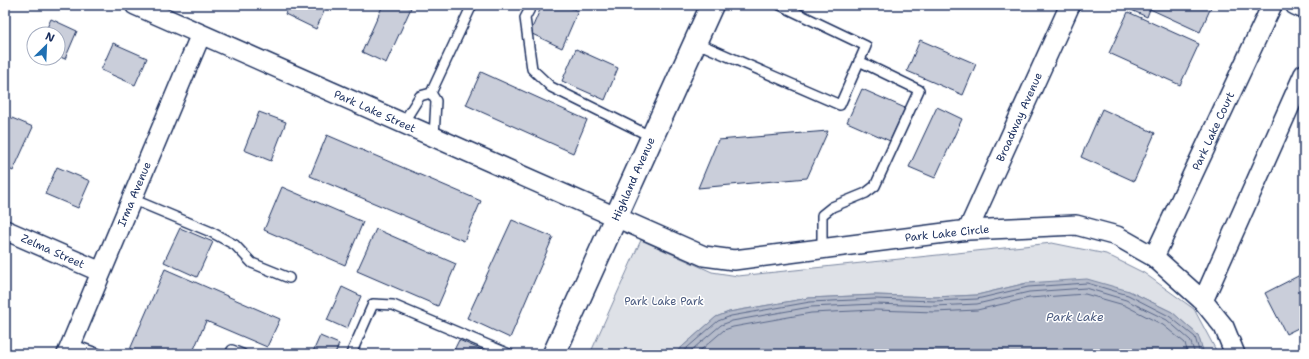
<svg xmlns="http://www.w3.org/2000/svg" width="1309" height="359" viewBox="0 0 1309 359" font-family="'Shantell Sans',sans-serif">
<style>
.green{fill:#dee1e7;stroke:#7c88a2}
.water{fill:#b5bbca;stroke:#77839f}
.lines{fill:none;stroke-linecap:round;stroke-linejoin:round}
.shore{stroke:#596789;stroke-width:1}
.building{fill:#caceda;stroke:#1b2f5e}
.lane-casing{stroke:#1b2f5e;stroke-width:12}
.street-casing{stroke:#1b2f5e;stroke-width:22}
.secondary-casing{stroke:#1b2f5e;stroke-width:25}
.lane{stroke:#fff;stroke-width:9}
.street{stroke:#fff;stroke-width:19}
.secondary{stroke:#fff;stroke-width:22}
.labels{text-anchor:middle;stroke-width:3;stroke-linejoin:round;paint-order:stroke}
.street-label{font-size:11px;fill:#1b2f5e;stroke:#fff}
.park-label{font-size:11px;fill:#4c5c80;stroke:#fff}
.water-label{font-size:12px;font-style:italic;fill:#49597e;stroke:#fff}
</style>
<rect width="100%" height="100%" fill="#fff"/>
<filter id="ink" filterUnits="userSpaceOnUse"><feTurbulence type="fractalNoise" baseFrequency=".025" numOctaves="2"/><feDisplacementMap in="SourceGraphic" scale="8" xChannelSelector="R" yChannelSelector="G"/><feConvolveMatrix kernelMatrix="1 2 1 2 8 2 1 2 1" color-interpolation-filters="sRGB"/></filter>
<g filter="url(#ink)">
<path class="green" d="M641,240L712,272L738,276L1052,243L1106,254L1144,273L1194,309L1218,354H1204L1198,335L1172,312L1129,291L1027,283L977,295L934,297L875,295L809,298L729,312L716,317L674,354H590Z"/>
<path class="water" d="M1087,279L1129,291L1172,312L1198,335L1204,354H674L716,317L729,312L809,298L875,295L934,297L977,295L1027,283Z"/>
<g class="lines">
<path class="shore" d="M680,354L718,321L731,316L810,302L875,299L934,301L977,299L1028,287L1087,283L1128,295L1169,316L1195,337L1200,354
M687,354L721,325L732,321L810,307L875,304L935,306L977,304L1029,292L1086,288L1126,300L1167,320L1190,340L1195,354
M696,354L724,330L733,327L811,313L875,310L935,312L977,310L1029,298L1085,294L1124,305L1163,325L1185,343L1188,354"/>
</g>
<path class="building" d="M289,5H327L316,29L285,14Z
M383,5H404L411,8L386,63L362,52Z
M542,5H565L578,11L562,48L530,33Z
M1120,5H1212L1200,32L1150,9L1147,17Z
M1128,12L1199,44L1180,85L1109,53Z
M51,19L77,31L65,59L58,56V34H44Z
M920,40L976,64L963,95L907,71Z
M113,43L147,58L135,85L101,70Z
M576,49L618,68L605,100L562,81Z
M481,72L587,120L573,153L466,105Z
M862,89L905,108L890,141L847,122Z
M937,107L962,119L935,178L909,167Z
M1102,109L1155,133L1134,181L1081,157Z
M259,112L286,122L271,161L244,150Z
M5,115L33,127L13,171L5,167Z
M828,131L807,178L698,188L718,140Z
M327,135L481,201L464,241L310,176Z
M57,167L90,181L78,208L45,194Z
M282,187L363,222L345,265L264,230Z
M512,220L553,237L510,338L467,318Z
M180,228L213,242L197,277L164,262Z
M376,229L456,264L438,306L357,271Z
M165,269L280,319L267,347L206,321L192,354H128Z
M1304,273V325L1286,334L1265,293Z
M342,287L361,296L347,329L327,320Z
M320,336L339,344L335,354H312Z
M459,340L491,354H452Z"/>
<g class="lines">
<defs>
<path id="lane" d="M532,5L525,18L532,69L551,87L652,137
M695,42L840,105L866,46L780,5
M431,93L472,5
M403,123L420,96L431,93L436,101L434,137
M132,199L211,232L235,245L252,263L289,278
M822,248V215L832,207L866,193L875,186L919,90L859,61
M71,344L99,354
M230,354L232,350L242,354
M351,354L373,304L393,305L509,354"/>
<path id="street" d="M135,5L704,256L734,260L968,230L1076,225L1117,236L1154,257L1203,301L1224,327L1235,354
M1295,5L1304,9
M5,230L101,272
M968,230L1070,5
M1154,257L1272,5
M1203,301L1304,74
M67,354L201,34"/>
<path id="secondary" d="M554,354L712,5"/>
</defs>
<use href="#lane" class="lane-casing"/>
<use href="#street" class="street-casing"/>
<use href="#secondary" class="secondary-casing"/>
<use href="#lane" class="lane"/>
<use href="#street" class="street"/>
<use href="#secondary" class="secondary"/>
</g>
</g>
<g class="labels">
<g class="street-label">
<text transform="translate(375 111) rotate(24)" y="4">Park Lake Street</text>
<text transform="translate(1019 117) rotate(-66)" y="4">Broadway Avenue</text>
<text transform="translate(1213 131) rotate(-65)" y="4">Park Lake Court</text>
<text transform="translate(633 179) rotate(-66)" y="4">Highland Avenue</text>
<text transform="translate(134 194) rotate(-67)" y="4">Irma Avenue</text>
<text transform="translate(947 233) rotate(-6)" y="4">Park Lake Circle</text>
<text transform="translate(53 251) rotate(24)" y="4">Zelma Street</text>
</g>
<g class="park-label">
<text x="664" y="305">Park Lake Park</text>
</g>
<g class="water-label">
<text x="1075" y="321">Park Lake</text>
</g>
</g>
<rect width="1309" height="359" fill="none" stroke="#fff" stroke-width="20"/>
<rect x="10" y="10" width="1289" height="339" fill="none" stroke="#1b2f5e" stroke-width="1.5" filter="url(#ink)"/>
<g transform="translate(46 46) rotate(24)"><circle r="19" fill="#ffffff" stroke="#a4acbf"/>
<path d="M0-3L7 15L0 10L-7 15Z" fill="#1f6fb2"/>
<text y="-6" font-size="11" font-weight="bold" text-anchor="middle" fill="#1b2f5e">N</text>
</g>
</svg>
